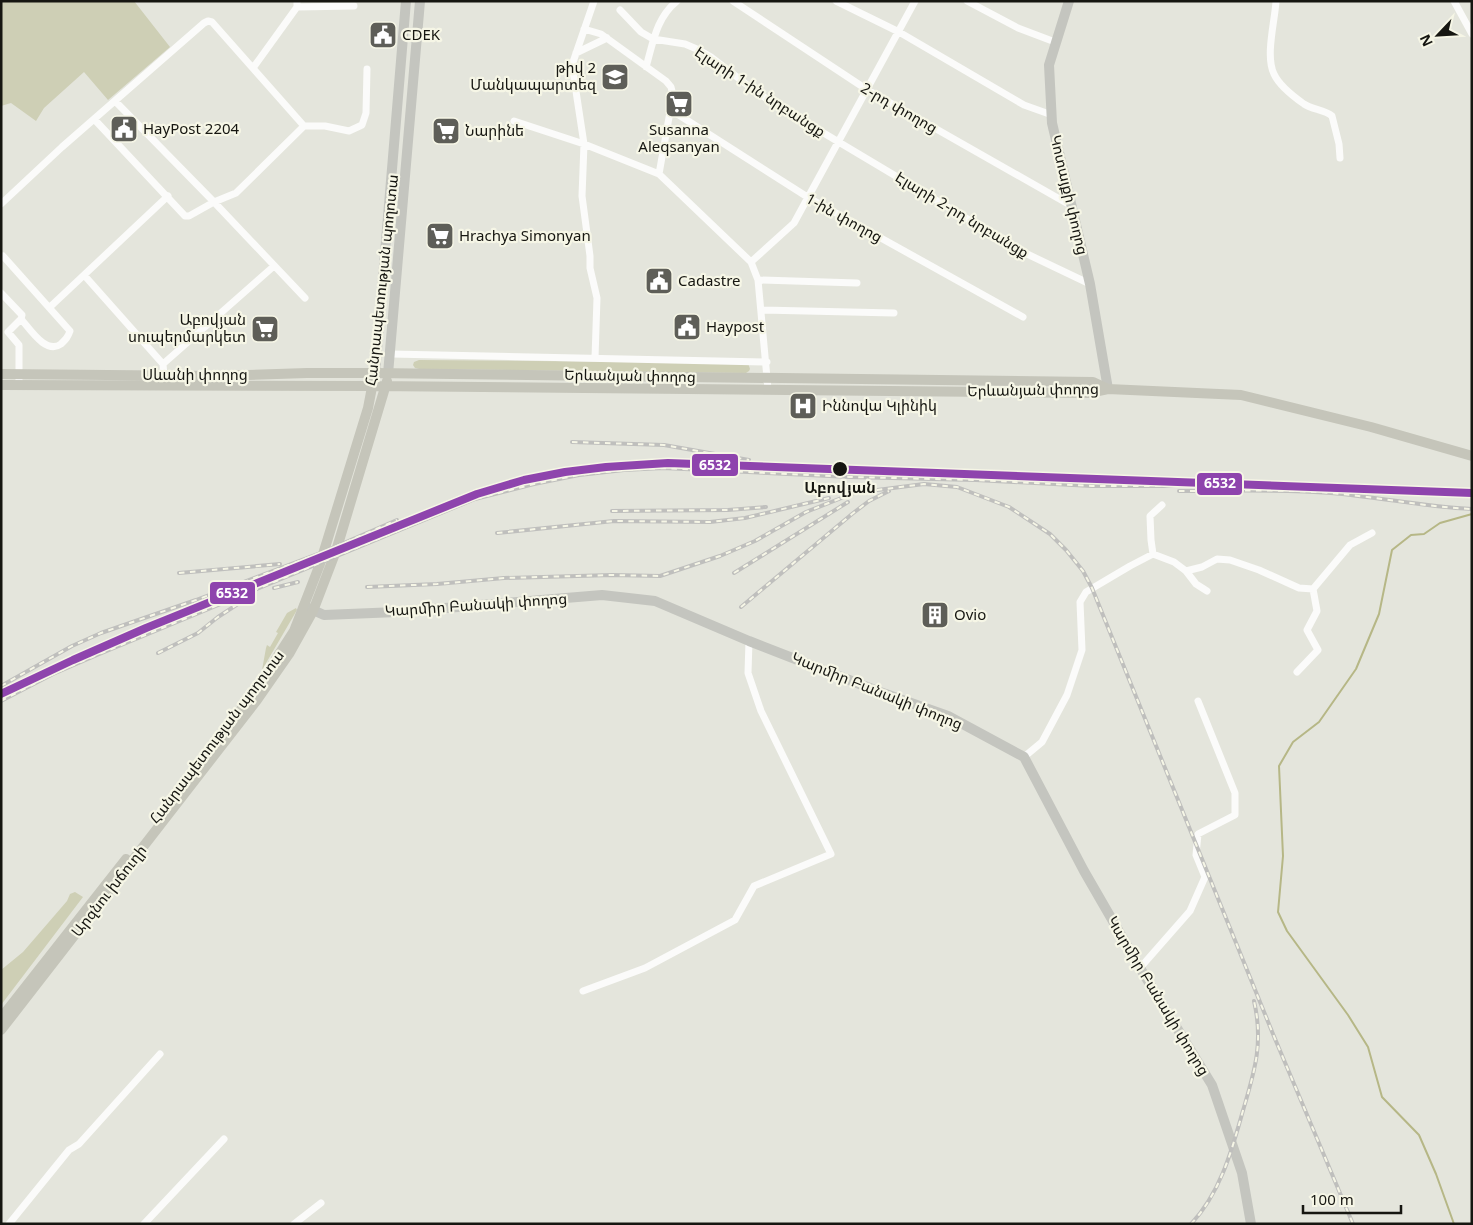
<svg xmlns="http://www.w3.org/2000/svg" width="1473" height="1225" viewBox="0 0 1473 1225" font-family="'Noto Sans','Noto Sans Armenian',sans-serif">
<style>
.green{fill:#cecfb5}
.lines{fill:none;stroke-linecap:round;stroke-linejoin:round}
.stream{stroke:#b6b786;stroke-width:2}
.street{stroke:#fbfbfa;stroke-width:7}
.secondary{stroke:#c4c5bf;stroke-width:10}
.primary{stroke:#c5c5ba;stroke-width:10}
.rail-casing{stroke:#bfbfbd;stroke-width:4}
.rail{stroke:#f6f6e6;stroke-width:2;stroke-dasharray:5.5;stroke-linecap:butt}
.rail-1-casing{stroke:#f6f6e6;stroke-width:11}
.rail-1{stroke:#8e44ad;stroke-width:8}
.stop-dot{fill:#161611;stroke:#f6f6e6;stroke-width:2}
.labels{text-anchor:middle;stroke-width:4.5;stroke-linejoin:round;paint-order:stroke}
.poi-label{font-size:15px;fill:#161611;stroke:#f6f6e6;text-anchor:start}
.street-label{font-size:15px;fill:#161611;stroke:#f6f6e6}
.stop-label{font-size:15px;font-weight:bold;fill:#161611;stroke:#f6f6e6}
.line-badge{stroke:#f6f6e6;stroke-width:2}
.badge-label{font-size:14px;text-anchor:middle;font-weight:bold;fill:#fff}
</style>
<rect width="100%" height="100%" fill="#e4e5dc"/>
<path class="green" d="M1,1H134L170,47L108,100L84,72L44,108L36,121L11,103L1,106Z
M419,360L744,363H748L750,369L749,371L746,373L419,369L415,368L413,365L414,362Z
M296,608L297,610L262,670L266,648L267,645L270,647L278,633L276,632L287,613Z
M75,892L83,897L1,1005V970L23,952L67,901L70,894Z"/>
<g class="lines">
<path class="stream" d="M1454,1224L1436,1174L1419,1135L1382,1097L1368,1047L1348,1015L1287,931L1278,912L1283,856L1279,766L1293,742L1319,722L1356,669L1379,614L1392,550L1411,535L1424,534L1440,523L1472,514"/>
<path class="street" d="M297,1V7L354,6
M594,1L572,65L584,144L582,196L590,256V268L597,298L595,358
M733,1L866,89L1070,205
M836,1L899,32L1024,105L1052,115
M967,1L1018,28L1055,42
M1276,1C1275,21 1265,56 1274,74C1279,85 1294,97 1304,104C1313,110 1324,109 1332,116L1339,144L1340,158
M1454,1L1472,34
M620,10L641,32L653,39L685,44L699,50L711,57L759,94L837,141L1023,252L1090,284
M584,29L601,34L666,81L671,87L673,95L659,174
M576,53L607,38
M646,67C653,43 656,18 677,1
M253,68L297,7
M115,101L214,202L305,298
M671,110L809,198L1023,317
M94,119L185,216H189L214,202L236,193L304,126
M514,121L584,144L659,174L751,262L758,280L768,389
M1,204L62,147L204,23L208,21L212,22L304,126H325L349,131L362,125L366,113L367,69
M3,256L70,331C68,337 66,339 61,344C46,355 30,329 21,319
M751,262L794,223L915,1
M84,275L163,364
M758,280L857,283
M1,293L22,315L21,319L8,332L19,345V385
M50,307L168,196
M761,310L894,313
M391,354L767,362
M164,376L163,364L274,266
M1153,554L1151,540L1150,516L1162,505
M1186,571L1196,584L1207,591
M1297,672L1318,650L1307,630L1317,611L1313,589
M1024,757L1042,742L1067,695L1082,650L1080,602L1086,592L1130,566L1153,554L1174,562L1186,571L1202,567L1217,559L1230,560L1259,570L1299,588L1313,589L1350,545L1372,533
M1140,968L1190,911L1205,877L1196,855L1198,834L1235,815V793L1198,701
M583,991L645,968L735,920L754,886L831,854L761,711L748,673L749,641
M9,1224L69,1150L79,1144L160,1054
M144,1224L224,1139
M294,1224L321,1203"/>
<path class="secondary" d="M1069,1L1049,65L1052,123L1090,284L1108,389
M375,373L406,1
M388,374L420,1
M304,606L324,615L397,612L602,595L655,601L749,641L880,692L948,716L1024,757L1084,871L1140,968L1212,1085L1242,1173L1251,1224"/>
<path class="primary" d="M1,374L214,376L307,373H375L1093,382L1108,389
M1,385L373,386L1089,393L1108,389L1241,395L1371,427L1472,456
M224,732L258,687L294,631L320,564L368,408L373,382
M1,1018L126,859
M1,1030L257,700L289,654L313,611L336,551L387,381"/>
<defs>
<path id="rail" d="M572,442L664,445L749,460
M1179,491C1230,491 1281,489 1331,493C1378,497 1425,507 1472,509
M612,511L728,510L766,507
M497,533L614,521L710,522L745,518L829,498
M179,573L280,564
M734,573L848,502
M367,587L437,584L504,578L612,575L660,576L720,556L755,541L806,512L854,493L924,484L957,487L1009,507L1050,534L1066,550L1083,571L1092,588L1273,1034L1353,1224
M274,588L298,582
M741,607L852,514L869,501L889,491
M158,653L198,633L218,617L247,598
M1,686L72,646L101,633L196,600L323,552L397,520
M1,701L53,674L97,655L475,499L534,484L579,475L624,470L663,468L850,477L976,480L1092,486H1163L1201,483
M1191,1224C1220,1193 1231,1153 1242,1114C1254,1073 1264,1044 1254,1001"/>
</defs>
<use href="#rail" class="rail-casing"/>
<use href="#rail" class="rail"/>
<defs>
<path id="rail-1" d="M1,694L73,660L146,628L477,494L524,480L565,472L606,467L668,463L1472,493"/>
</defs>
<use href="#rail-1" class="rail-1-casing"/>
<use href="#rail-1" class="rail-1"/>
</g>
<defs>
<symbol id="civic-square" viewBox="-11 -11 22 22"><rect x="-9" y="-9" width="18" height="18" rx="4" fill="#5e5e58" stroke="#f6f6e6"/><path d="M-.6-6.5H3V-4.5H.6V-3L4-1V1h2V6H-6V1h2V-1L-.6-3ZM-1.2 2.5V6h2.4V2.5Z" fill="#fff"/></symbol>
<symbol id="school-square" viewBox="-11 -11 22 22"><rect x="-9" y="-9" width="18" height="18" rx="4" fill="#5e5e58" stroke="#f6f6e6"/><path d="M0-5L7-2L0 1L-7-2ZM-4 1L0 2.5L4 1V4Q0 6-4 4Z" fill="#fff"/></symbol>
<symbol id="supermarket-square" viewBox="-11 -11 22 22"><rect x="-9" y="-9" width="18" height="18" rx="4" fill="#5e5e58" stroke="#f6f6e6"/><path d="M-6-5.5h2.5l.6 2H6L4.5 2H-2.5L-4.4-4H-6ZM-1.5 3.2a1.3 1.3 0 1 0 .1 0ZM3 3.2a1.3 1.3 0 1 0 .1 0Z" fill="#fff"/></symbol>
<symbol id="hospital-square" viewBox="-11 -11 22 22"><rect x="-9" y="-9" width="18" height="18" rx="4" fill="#5e5e58" stroke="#f6f6e6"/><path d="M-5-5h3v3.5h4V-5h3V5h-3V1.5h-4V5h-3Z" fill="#fff"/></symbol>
<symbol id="building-square" viewBox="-11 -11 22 22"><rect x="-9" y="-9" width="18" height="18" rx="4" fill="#5e5e58" stroke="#f6f6e6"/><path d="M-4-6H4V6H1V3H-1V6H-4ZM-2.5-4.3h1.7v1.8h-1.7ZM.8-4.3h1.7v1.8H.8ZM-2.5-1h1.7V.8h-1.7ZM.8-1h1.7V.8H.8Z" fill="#fff"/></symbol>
</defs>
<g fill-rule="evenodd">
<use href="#civic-square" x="367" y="19" width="32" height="32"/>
<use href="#school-square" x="599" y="61" width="32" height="32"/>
<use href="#supermarket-square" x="663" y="88" width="32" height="32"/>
<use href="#civic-square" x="108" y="113" width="32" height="32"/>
<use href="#supermarket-square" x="430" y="115" width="32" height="32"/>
<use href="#supermarket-square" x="424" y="220" width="32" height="32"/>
<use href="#civic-square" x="643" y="265" width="32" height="32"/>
<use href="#civic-square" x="671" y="311" width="32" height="32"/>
<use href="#supermarket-square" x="249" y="313" width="32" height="32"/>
<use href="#hospital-square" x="787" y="390" width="32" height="32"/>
<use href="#building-square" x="919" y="599" width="32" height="32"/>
</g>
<circle class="stop-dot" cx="840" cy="469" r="8"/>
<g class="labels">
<g class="poi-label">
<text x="402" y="40">CDEK</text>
<text x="596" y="73" text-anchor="end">թիվ 2<tspan x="596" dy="17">Մանկապարտեզ</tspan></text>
<text x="143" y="134">HayPost 2204</text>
<text x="679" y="135" text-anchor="middle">Susanna<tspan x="679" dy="17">Aleqsanyan</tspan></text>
<text x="465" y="136">Նարինե</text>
<text x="459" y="241">Hrachya Simonyan</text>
<text x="678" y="286">Cadastre</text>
<text x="246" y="325" text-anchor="end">Աբովյան<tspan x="246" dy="17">սուպերմարկետ</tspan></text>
<text x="706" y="332">Haypost</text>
<text x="822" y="411">Իննովա Կլինիկ</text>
<text x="954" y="620">Ovio</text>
</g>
<g class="street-label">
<text transform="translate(760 92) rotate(33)" y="5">Էլարի 1-ին նրբանցք</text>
<text transform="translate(899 108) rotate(30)" y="5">2-րդ փողոց</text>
<text transform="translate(1069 195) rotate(77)" y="5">Կոտայքի փողոց</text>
<text transform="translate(962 215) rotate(31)" y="5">Էլարի 2-րդ նրբանցք</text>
<text transform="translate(844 218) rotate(29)" y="5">1-ին փողոց</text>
<text transform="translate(382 280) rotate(-84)" y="5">Հանրապետության պողոտա</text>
<text x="195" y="380">Սևանի փողոց</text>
<text transform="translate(630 376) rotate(1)" y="5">Երևանյան փողոց</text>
<text transform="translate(1033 390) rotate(-1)" y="5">Երևանյան փողոց</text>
<text transform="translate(476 605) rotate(-4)" y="5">Կարմիր Բանակի փողոց</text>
<text transform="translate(877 691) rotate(22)" y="5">Կարմիր Բանակի փողոց</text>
<text transform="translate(217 737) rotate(-53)" y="5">Հանրապետության պողոտա</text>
<text transform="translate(109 891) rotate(-52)" y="5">Արզնու խճուղի</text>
<text transform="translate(1158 996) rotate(59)" y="5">Կարմիր Բանակի փողոց</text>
</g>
<g class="stop-label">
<text x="840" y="493">Աբովյան</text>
</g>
</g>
<g class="line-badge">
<rect x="691" y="453" width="48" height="24" rx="5" fill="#8e44ad"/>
<rect x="1196" y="472" width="47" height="24" rx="5" fill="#8e44ad"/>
<rect x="209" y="581" width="47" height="24" rx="5" fill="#8e44ad"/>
</g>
<g class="badge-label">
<text x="715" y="470">6532</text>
<text x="1220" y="488">6532</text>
<text x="232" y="598">6532</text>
</g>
<rect width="1473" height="1225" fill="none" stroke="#161611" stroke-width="5"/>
<g transform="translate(1438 35) rotate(245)" stroke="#f6f6e6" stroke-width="4" paint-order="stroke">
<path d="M0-4L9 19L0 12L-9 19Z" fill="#161611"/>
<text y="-8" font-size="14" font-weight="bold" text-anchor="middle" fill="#161611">N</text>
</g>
<path d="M1303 1205v8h98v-8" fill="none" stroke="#161611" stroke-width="2.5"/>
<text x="1310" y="1205" font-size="15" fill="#161611" stroke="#f6f6e6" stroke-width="4" paint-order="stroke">100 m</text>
</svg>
